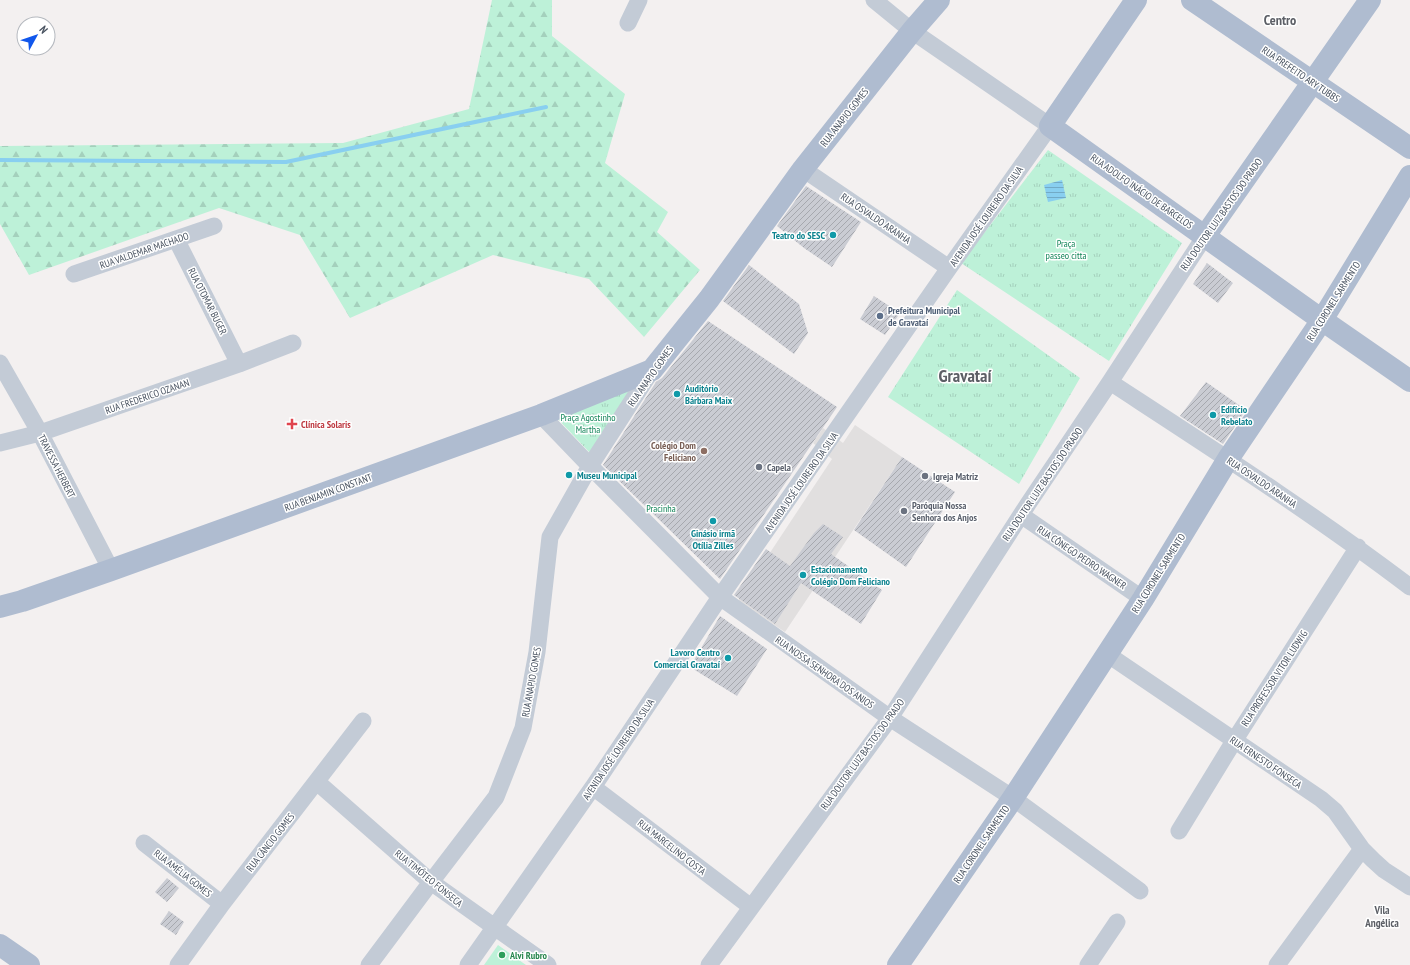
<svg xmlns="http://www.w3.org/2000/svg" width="1410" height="965" viewBox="0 0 1410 965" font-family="'PT Sans Narrow',sans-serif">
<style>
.education{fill:#e1dfdf}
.grass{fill:url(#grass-tufts)}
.forest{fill:url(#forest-firs)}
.pitch{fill:#bdf1d8}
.water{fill:url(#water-rules)}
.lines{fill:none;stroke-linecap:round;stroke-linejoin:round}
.stream{stroke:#89cff0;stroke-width:4}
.building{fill:url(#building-hatch)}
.minor{stroke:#c3cbd6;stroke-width:17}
.major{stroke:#afbcd0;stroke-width:22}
.culture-dot{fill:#0f9aa8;stroke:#fff;stroke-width:1.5}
.service-dot{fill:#5c6f8a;stroke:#fff;stroke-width:1.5}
.health-dot{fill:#e0444e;stroke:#fff;stroke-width:1.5}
.education-dot{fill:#8d6e63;stroke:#fff;stroke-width:1.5}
.worship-dot{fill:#6b7280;stroke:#fff;stroke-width:1.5}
.leisure-dot{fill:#2e9e5b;stroke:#fff;stroke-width:1.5}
.labels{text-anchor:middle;stroke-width:3;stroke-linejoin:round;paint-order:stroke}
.street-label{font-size:10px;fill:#47515f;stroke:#fff}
.culture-label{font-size:10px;font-weight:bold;fill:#0d838f;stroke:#fff;text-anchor:start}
.park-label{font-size:10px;fill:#138559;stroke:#fff}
.service-label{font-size:10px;font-weight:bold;fill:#4e5e75;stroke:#fff;text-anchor:start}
.health-label{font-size:10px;font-weight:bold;fill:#be3a42;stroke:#fff;text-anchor:start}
.education-label{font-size:10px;font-weight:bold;fill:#785e54;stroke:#fff;text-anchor:end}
.worship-label{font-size:10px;font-weight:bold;fill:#5b616d;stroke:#fff;text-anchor:start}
.leisure-label{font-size:10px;font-weight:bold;fill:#27864d;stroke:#fff;text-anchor:start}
.neighbourhood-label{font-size:11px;font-weight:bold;fill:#5c5f66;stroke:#fff}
.district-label{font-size:14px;font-weight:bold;fill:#5c5f66;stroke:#fff}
.town-label{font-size:18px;font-weight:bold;fill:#5c5f66;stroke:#fff}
</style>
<defs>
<pattern id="grass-tufts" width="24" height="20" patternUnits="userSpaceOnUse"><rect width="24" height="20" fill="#bdf1d8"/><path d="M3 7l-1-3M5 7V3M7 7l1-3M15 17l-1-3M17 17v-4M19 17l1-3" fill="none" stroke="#a4d0bc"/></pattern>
<pattern id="forest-firs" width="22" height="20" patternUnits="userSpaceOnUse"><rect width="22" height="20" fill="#bdf1d8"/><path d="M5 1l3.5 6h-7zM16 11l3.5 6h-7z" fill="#a4d0bc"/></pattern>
<pattern id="water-rules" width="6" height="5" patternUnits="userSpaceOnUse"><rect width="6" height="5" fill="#89cff0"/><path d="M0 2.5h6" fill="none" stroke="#72aac6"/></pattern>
<pattern id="building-hatch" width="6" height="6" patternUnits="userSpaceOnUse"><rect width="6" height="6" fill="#caccd3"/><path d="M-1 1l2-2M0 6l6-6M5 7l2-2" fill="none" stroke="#a6a8ae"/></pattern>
</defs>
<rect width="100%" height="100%" fill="#f3f0f0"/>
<path class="education" d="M855,425L902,457L785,632L738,601L832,459L813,443L823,428L843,443Z"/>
<path class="grass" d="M1048,150L1182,243L1109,361L961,263Z
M957,290L1080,378L1019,484L888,397Z
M637,382L591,454L555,416Z"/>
<path class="forest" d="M492,0H552V36L625,94L605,163L668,212L657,232L700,270L644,337L589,279L493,255L350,318L300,235L219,208L29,275L0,224V146L343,143L469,109Z"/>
<path class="pitch" d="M498,945L526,965H484Z"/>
<path class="water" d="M1062,180L1066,198L1048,202L1044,185Z"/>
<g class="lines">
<path class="stream" d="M0,160L286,162L546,107"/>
</g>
<path class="building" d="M806,186L861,222L832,267L804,248L777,226Z
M1207,263L1233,283L1218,303L1193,284Z
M749,265L799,304L808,333L794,354L723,301Z
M874,296L900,313L885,335L860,319Z
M708,321L837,407L720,579L603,465L656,382L662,378Z
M1206,382L1246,410L1223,444L1180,416Z
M902,457L955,492L906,567L854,530Z
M823,524L843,537L831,554L882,590L861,624L801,583L775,624L734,595L766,549L790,566L814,533Z
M720,616L767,649L737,696L690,667Z
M167,878L179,888L167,902L155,892Z
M169,911L184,922L176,935L160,924Z"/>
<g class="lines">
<path class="minor" d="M628,23L639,0
M803,169L949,268
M176,239L239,364
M74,274L214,226
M0,363L40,433L111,570
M1110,382C1211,448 1314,514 1410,587
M541,415L590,466L720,597L890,718L1013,798L1140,891
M0,443L40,433L239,364L293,343
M1021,515L1143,599
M1107,654L1321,799L1335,811L1362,849L1373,860L1384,870L1410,887
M317,782L431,882L548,965
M593,787L751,907
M1179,831L1234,741L1358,547
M144,843L222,904
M178,965L222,904L363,721
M369,965L431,882L496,797L523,728L537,652L550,537L590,466L652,370
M468,965L593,787L720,597L949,268L1050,126L912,31L874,0
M709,965L890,718L1028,504L1110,382L1205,236
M1088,965L1117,922
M1277,965L1362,849"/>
<path class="major" d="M1136,0L1050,126L1322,320L1410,381
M1192,0L1410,148
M1205,236L1370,0
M0,607L22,601L111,570L541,415L652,370L709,299L803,169L912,31L939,0
M0,945L29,965
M898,965L1013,798L1143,599L1228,459L1322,320L1410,176"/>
</g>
<g class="culture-dot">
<circle cx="833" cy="235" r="4"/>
<circle cx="677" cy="394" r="4"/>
<circle cx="1213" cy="415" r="4"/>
<circle cx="569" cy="475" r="4"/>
<circle cx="713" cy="521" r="4"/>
<circle cx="803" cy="575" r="4"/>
<circle cx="728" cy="658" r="4"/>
</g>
<circle class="service-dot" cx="880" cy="316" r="4"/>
<path class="health-dot" d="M290 418h4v4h4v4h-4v4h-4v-4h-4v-4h4z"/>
<circle class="education-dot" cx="704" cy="451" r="4"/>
<g class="worship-dot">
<circle cx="759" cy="467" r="4"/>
<circle cx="925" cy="476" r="4"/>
<circle cx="904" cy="511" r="4"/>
</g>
<circle class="leisure-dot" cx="502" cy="955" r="4"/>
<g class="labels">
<g class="street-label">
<text transform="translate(1301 74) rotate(34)" y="4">RUA PREFEITO ARY TUBBS</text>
<text transform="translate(844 117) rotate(-52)" y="4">RUA ANAPIO GOMES</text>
<text transform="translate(1142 191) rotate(35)" y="4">RUA ADOLFO INÁCIO DE BARCELOS</text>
<text transform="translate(1221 214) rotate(-55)" y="4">RUA DOUTOR LUIZ BASTOS DO PRADO</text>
<text transform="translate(986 216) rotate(-55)" y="4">AVENIDA JOSÉ LOUREIRO DA SILVA</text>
<text transform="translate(876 218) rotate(34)" y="4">RUA OSVALDO ARANHA</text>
<text transform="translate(144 250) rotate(-19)" y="4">RUA VALDEMAR MACHADO</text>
<text transform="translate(208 301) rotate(63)" y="4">RUA OTOMAR BUGER</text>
<text transform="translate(1333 301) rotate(-58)" y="4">RUA CORONEL SARMENTO</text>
<text transform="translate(650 376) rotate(-55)" y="4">RUA ANAPIO GOMES</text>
<text transform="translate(147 396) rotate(-19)" y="4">RUA FREDERICO OZANAN</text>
<text transform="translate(57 466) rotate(63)" y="4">TRAVESSA HERBERT</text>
<text transform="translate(801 482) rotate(-55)" y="4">AVENIDA JOSÉ LOUREIRO DA SILVA</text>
<text transform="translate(1262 482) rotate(34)" y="4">RUA OSVALDO ARANHA</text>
<text transform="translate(1042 484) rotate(-56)" y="4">RUA DOUTOR LUIZ BASTOS DO PRADO</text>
<text transform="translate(328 492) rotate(-20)" y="4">RUA BENJAMIN CONSTANT</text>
<text transform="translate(1082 557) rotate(34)" y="4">RUA CÔNEGO PEDRO WAGNER</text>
<text transform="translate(1158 573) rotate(-58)" y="4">RUA CORONEL SARMENTO</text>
<text transform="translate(825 672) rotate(35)" y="4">RUA NOSSA SENHORA DOS ANJOS</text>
<text transform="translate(1274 678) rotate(-57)" y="4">RUA PROFESSOR VITOR LUDWIG</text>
<text transform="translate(531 682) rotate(-80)" y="4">RUA ANAPIO GOMES</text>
<text transform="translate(618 749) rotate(-56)" y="4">AVENIDA JOSÉ LOUREIRO DA SILVA</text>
<text transform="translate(862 754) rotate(-54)" y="4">RUA DOUTOR LUIZ BASTOS DO PRADO</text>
<text transform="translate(1266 762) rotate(34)" y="4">RUA ERNESTO FONSECA</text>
<text transform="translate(270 842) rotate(-52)" y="4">RUA CÂNCIO GOMES</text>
<text transform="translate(981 844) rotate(-56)" y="4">RUA CORONEL SARMENTO</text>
<text transform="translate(672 847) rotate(38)" y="4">RUA MARCELINO COSTA</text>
<text transform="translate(183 873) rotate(38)" y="4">RUA AMÉLIA GOMES</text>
<text transform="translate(429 878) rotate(39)" y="4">RUA TIMÓTEO FONSECA</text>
</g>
<g class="culture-label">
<text x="825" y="239" text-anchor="end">Teatro do SESC</text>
<text x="685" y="392">Auditório<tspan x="685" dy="12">Bárbara Maix</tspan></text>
<text x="1221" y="413">Edifício<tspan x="1221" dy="12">Rebelato</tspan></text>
<text x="577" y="479">Museu Municipal</text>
<text x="713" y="537" text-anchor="middle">Ginásio irmã<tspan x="713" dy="12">Otília Zilles</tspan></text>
<text x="811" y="573">Estacionamento<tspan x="811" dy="12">Colégio Dom Feliciano</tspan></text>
<text x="720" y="656" text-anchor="end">Lavoro Centro<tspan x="720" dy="12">Comercial Gravataí</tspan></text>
</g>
<g class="park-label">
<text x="1066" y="247">Praça<tspan x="1066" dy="12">passeo citta</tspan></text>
<text x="588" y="421">Praça Agostinho<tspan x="588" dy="12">Martha</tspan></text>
<text x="661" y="512">Pracinha</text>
</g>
<g class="service-label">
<text x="888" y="314">Prefeitura Municipal<tspan x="888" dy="12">de Gravataí</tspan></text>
</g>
<g class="health-label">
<text x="301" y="428">Clínica Solaris</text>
</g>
<g class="education-label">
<text x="696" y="449">Colégio Dom<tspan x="696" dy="12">Feliciano</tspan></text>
</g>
<g class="worship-label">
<text x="767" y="471">Capela</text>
<text x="933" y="480">Igreja Matriz</text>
<text x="912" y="509">Paróquia Nossa<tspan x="912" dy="12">Senhora dos Anjos</tspan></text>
</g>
<g class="leisure-label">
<text x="510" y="959">Alvi Rubro</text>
</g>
<g class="neighbourhood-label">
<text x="1382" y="914">Vila<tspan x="1382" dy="13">Angélica</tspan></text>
</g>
<g class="district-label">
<text x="1280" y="25">Centro</text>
</g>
<g class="town-label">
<text x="965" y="382">Gravataí</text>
</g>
</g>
<g transform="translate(36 36) rotate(50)"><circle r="19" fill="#ffffff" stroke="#b5b9bf"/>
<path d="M0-3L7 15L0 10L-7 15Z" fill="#1157ec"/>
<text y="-6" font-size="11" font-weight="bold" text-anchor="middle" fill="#47515f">N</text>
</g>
</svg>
